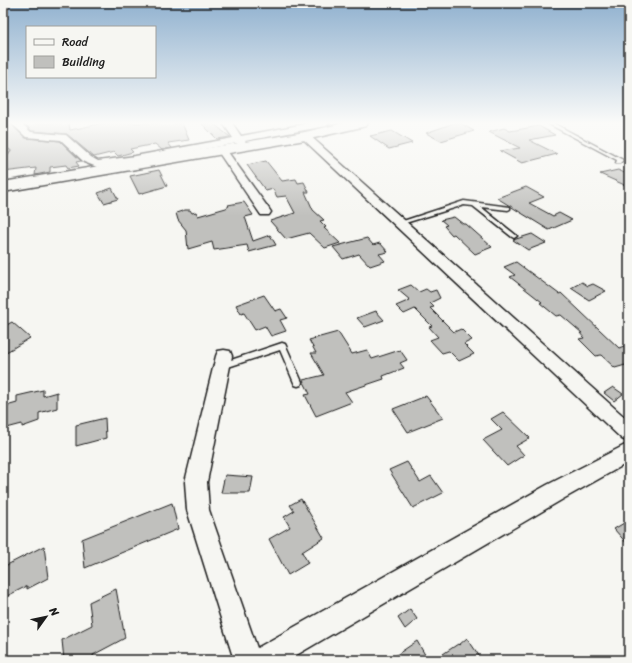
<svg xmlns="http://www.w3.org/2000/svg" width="632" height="663" viewBox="0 0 632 663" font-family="Sriracha,sans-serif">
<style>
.building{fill:#c0c0bd;stroke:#1c1c1c}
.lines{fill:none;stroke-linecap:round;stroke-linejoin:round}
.lane-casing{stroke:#1c1c1c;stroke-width:3}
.street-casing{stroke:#1c1c1c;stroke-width:3}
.highway-casing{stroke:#1c1c1c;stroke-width:3}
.lane{fill:#f6f6f2;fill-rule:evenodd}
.street{fill:#f6f6f2;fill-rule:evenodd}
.highway{fill:#f6f6f2;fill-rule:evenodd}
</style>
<rect width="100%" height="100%" fill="#f6f6f2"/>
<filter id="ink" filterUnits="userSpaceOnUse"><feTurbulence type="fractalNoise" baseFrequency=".025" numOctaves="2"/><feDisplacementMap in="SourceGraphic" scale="8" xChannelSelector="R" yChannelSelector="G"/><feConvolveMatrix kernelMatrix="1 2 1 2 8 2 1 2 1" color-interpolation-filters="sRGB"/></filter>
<g filter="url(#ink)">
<path class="building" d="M3,123H10L26,138L60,141L81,161L76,162L79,166L68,168L66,165L50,167V172L35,175L36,168L3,172V158L7,157L11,151L6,147H3Z
M24,123H69L70,130L104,123H182L189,140L168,143L172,148L162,150L155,144L130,149L133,152L118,156L114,152L94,157L67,134L32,131Z
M201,123H213L230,137L217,139Z
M454,123H460L474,131L441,141L426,133Z
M539,126L555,135L529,140L557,154L522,163L500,151L520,148L489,132L504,128L510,131Z
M392,131L412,143L389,149L370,136Z
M266,161L282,181L296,179L298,183L304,182L309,192H305L313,210L324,220L320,221L326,227L324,228L340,243L325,248L309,233L286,239L270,221L295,213L286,196L277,197L273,189L266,191L247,165Z
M159,170L167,186L139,194L130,176Z
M618,170L629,175V187L600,174Z
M526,187L544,197L529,203L553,216L559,213L572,220L549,230L497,198Z
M112,188L118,199L104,203L98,193Z
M244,202L253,215L245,217L253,241L270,235L276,245L249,252L247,245L214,250L212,242L188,249L186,230L178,220L176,213L185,210H190L192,213L196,212L198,216L226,208L229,206L228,205Z
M454,217L463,224H466L492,247L475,254L454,234L452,235L444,226L447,225L441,220Z
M532,234L546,243L528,250L513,240Z
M367,238L373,245L380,243L388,252L379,254L385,261L370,266L359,254L343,259L333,247Z
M516,262L559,294L561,293L619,348L629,344V364L615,368L601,355L596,356L579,339L584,338L580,333H582L561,315L556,316L540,303L542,302L510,277L515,275L504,267Z
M582,282L588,286L593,284L606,291L589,300L571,288Z
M411,285L419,292L426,289L430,292L436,290L440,298L430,303L434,307L430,308L454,332L461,329L472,340L464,344L474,354L459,361L449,351L442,353L430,340L438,337L429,327L432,326L415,309L404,314L396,306L410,300L398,290Z
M264,295L275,311L281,309L287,318L280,320L286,331L271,336L265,326L255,330L244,313L241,314L236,305Z
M376,311L384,320L365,327L357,318Z
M12,322L30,338L3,354V327Z
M338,332L352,354L367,350L372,359L400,350L407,360L400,363L404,368L383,376L384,379L345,392L352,402L316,416L305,395L310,394L303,380L324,375L311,353H316L309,340Z
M613,387L623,394L614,401L604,393Z
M43,390V396L57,392V408L39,413V421L22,427V424L3,429V407L17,403V396Z
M426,396L443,418L408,432L393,409Z
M503,412L530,438L516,446L524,455L507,466L483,440L502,430L491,419Z
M105,418L106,438L76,446V425Z
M407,462L420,482L431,476L443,493L413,508L389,470Z
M225,475L253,477L250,493H221Z
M301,499L324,538L302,552L308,563L288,575L269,539L290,527L284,517L294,511L290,505Z
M172,503L178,529L85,568L82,539Z
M629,520V546L614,529Z
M44,546L48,578L27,589V586L3,598V567Z
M116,589L125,638L93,655L94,660H64L62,640L92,625L89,602Z
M410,609L417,619L405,629L398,618Z
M467,638L482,660H434L458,644L459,645Z
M417,641L428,660H389Z"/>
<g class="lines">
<defs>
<path id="lane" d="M547,123H553L623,160L620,163H616L617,160Z
M464,201L510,207V209L508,210L481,207L517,236L514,238L512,237L473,206L464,205L402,224L400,225L397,223Z
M282,343L285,344L286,346L302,382L301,385L298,386L295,385L280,350L222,369L219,368L218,366L219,364Z"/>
<path id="street" d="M11,123H21L31,132L66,135L91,157L98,161L135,156L233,138L223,123H232L241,136L310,123H330L326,126L245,141L249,146L244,149L241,148L237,143L135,162L97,167L84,162L61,140L26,137Z
M305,133L308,134L629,421V442L622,439L302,138L300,136L302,134Z
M222,147L225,148L269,209L271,212L269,215H261L217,150Z
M5,148L10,151L6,156L3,157V149Z
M224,350L230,351L232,356L207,482L209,510L257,648L547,485L629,443V462L563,499L288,660H234L187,510L185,482L216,356L218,351Z"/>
<path id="highway" d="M344,123H368L366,126L305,140L3,192V182L305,132Z"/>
</defs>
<use href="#lane" class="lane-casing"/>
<use href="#street" class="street-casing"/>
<use href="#highway" class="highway-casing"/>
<use href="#lane" class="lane"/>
<use href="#street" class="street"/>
<use href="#highway" class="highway"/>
</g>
</g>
<linearGradient id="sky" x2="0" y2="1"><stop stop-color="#90b1cf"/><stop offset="0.57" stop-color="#fbfbf9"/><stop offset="1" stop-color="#fbfbf9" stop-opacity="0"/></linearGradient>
<rect width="632" height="216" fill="url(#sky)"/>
<rect width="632" height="663" fill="none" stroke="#f6f6f2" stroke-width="16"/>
<rect x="8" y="8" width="616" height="647" fill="none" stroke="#1c1c1c" stroke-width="1.5" filter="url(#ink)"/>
<rect x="26" y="26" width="130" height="52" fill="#f6f6f2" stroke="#9f9f9c"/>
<rect x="34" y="39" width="20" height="6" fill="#f6f6f2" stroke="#9f9f9c"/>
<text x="62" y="46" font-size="12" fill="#1c1c1c">Road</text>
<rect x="34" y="56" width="20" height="12" fill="#c0c0bd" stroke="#9f9f9c"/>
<text x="62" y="66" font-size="12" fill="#1c1c1c">Building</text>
<g transform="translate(46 617) rotate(57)" stroke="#f6f6f2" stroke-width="3" paint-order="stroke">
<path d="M0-3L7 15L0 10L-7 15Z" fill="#1c1c1c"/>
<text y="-6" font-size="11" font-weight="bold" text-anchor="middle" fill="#1c1c1c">N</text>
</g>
</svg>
